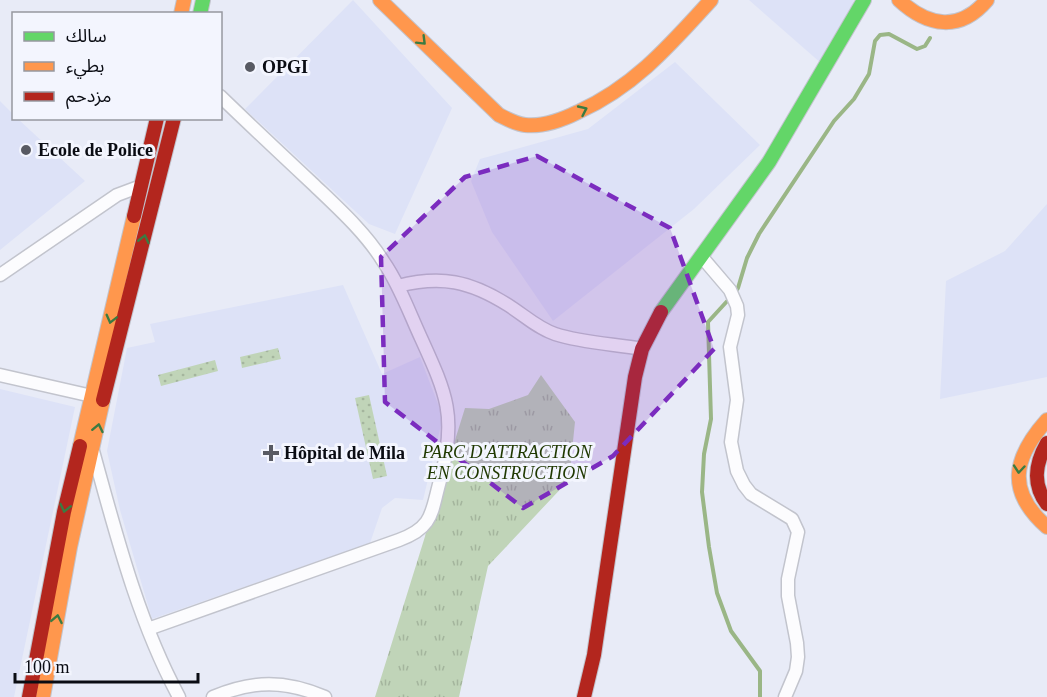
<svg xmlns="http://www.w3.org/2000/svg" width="1047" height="697" viewBox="0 0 1047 697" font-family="'Times New Roman','Noto Sans Arabic',serif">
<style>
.built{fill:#dde2f7}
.grass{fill:url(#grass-tufts)}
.garden{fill:url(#garden-dots)}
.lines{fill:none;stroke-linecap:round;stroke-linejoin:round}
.stream{stroke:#9ab686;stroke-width:4}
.street-casing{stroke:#c2c4cd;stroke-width:15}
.fast-casing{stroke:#c2c4cd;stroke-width:16}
.slow-casing{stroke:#c2c4cd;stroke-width:16}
.jam-casing{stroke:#c2c4cd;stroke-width:16}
.street{stroke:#fcfcfe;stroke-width:12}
.fast{stroke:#63d668;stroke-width:14}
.slow{stroke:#ff974d;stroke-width:14}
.jam{stroke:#b3261e;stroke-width:14}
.oneway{stroke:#3b7b42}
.marked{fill:#7b2cbf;fill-opacity:0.2;stroke:#7b2cbf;stroke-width:4.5;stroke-dasharray:12 8;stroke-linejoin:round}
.poi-dot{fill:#585a63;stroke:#f3f5fe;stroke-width:2}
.labels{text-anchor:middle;stroke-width:6;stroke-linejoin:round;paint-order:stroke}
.poi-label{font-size:18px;font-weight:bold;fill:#0a0c13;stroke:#f3f5fe;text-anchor:start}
.park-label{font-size:18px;font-style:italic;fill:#1f3800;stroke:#f3f5fe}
</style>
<defs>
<pattern id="grass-tufts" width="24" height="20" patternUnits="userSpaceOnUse" patternTransform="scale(1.5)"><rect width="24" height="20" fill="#c0d4b8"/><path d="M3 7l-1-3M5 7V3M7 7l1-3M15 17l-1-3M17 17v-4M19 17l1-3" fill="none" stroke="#a4b59d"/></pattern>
<pattern id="garden-dots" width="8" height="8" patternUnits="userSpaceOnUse" patternTransform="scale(1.5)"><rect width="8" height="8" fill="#c0d4b8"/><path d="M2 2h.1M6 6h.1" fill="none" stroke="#a4b59d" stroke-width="1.8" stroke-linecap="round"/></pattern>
</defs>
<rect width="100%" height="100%" fill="#e8ebf7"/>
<path class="built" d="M353,0L452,108L395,234L369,224L245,109Z
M749,0H854L848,18L822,64Z
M675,62L760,145L694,209L553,321L492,232L471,181L480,159L588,129Z
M0,101L13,114L14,118L18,119L85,181L0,250Z
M1047,204V377L940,399L946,281L1005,251Z
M343,285L382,374L420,357L443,417L423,500L395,498L382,508L370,543L152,619L120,510L107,451L127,348L155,342L150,324Z
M0,389L75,407L14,697H0Z"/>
<path class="grass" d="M541,375L575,422L569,480L488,566L459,697H375L465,408L489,409L528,395Z"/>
<path class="garden" d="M278,348L281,359L242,368L240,357Z
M215,360L218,371L161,386L158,375Z
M369,395L387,476L373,479L355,398Z"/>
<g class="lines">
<path class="stream" d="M735,292L738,288L747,258L759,234L834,121L854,99L869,74L875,41L880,35L889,34L917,49L925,46L930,38
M730,298L708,322L711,419L704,454L702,492L709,547L717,593L731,631L760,671V697"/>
<defs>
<path id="street" d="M701,256L730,290L737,306L738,315L730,347L737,400L731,442L737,471L744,485L751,494L792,519L798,532L788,579V596L797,643L798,657L796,671L785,697
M0,275L117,195L141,186
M398,286C441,275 470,281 508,305C524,315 537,328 555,334C583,343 614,344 642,349
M0,375L92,396
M93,451C116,534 138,621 179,697
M148,629L399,540C435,527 431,511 441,477C457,416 446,393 421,338C409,312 399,284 383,261C365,232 337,207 313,184C282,155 251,126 220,96
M213,697C253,680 285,680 325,697"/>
<path id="fast" d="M200,14L203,0
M661,312L769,162L864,0"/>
<path id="slow" d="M380,0L499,115C507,119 516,124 525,125C543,127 562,120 578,112C635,86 670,45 711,0
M899,0C928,27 960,32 987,0
M181,14L184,0
M1047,420C1013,458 1006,491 1047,527
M80,446L134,216
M43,697L70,547L103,400"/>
<path id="jam" d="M134,216L157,118
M103,400L174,118
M1047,443C1035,464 1032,484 1047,504
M29,697L64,512L80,446
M584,697L594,655L635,377L642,349L661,312"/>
</defs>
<use href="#street" class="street-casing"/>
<use href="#fast" class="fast-casing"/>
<use href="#slow" class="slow-casing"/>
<use href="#jam" class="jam-casing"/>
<use href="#street" class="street"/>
<use href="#fast" class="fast"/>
<use href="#slow" class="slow"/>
<use href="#jam" class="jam"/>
</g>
<defs><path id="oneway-chevron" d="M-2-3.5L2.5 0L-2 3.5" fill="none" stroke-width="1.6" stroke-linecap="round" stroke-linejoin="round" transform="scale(1.5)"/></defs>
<g class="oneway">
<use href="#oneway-chevron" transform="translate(422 41) rotate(45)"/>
<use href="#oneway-chevron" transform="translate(583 110) rotate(-25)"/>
<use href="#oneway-chevron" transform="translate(144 239) rotate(-77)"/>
<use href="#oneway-chevron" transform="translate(111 319) rotate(104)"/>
<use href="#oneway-chevron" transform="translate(98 428) rotate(-78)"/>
<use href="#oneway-chevron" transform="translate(1019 469) rotate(95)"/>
<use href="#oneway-chevron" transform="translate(65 508) rotate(103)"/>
<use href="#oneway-chevron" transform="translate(57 619) rotate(-79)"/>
</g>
<path class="marked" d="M537,156L670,228L714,349L613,456L523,508L385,402L381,257L465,177Z"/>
<g class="poi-dot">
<circle cx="250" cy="67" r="6"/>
<circle cx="26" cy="150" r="6"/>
<path d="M268 444h6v6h6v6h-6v6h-6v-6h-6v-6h6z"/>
</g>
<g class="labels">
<g class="poi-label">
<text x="262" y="73">OPGI</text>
<text x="38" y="156">Ecole de Police</text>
<text x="284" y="459">Hôpital de Mila</text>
</g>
<g class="park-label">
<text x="507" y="458">PARC D'ATTRACTION<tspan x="507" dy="21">EN CONSTRUCTION</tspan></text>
</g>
</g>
<rect x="12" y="12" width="210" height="108" fill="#f3f5fe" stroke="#9698a0" stroke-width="1.5"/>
<rect x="24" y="32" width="30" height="9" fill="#63d668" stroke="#9698a0" stroke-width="1.5"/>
<text x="66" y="42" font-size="18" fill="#0a0c13">سالك</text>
<rect x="24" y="62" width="30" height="9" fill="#ff974d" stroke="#9698a0" stroke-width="1.5"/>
<text x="66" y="72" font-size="18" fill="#0a0c13">بطيء</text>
<rect x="24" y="92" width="30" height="9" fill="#b3261e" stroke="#9698a0" stroke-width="1.5"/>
<text x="66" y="102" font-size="18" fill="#0a0c13">مزدحم</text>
<path d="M15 673v9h183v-9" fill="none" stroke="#0a0c13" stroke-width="3"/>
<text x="24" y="673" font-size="18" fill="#0a0c13" stroke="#f3f5fe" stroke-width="4.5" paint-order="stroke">100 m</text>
</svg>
